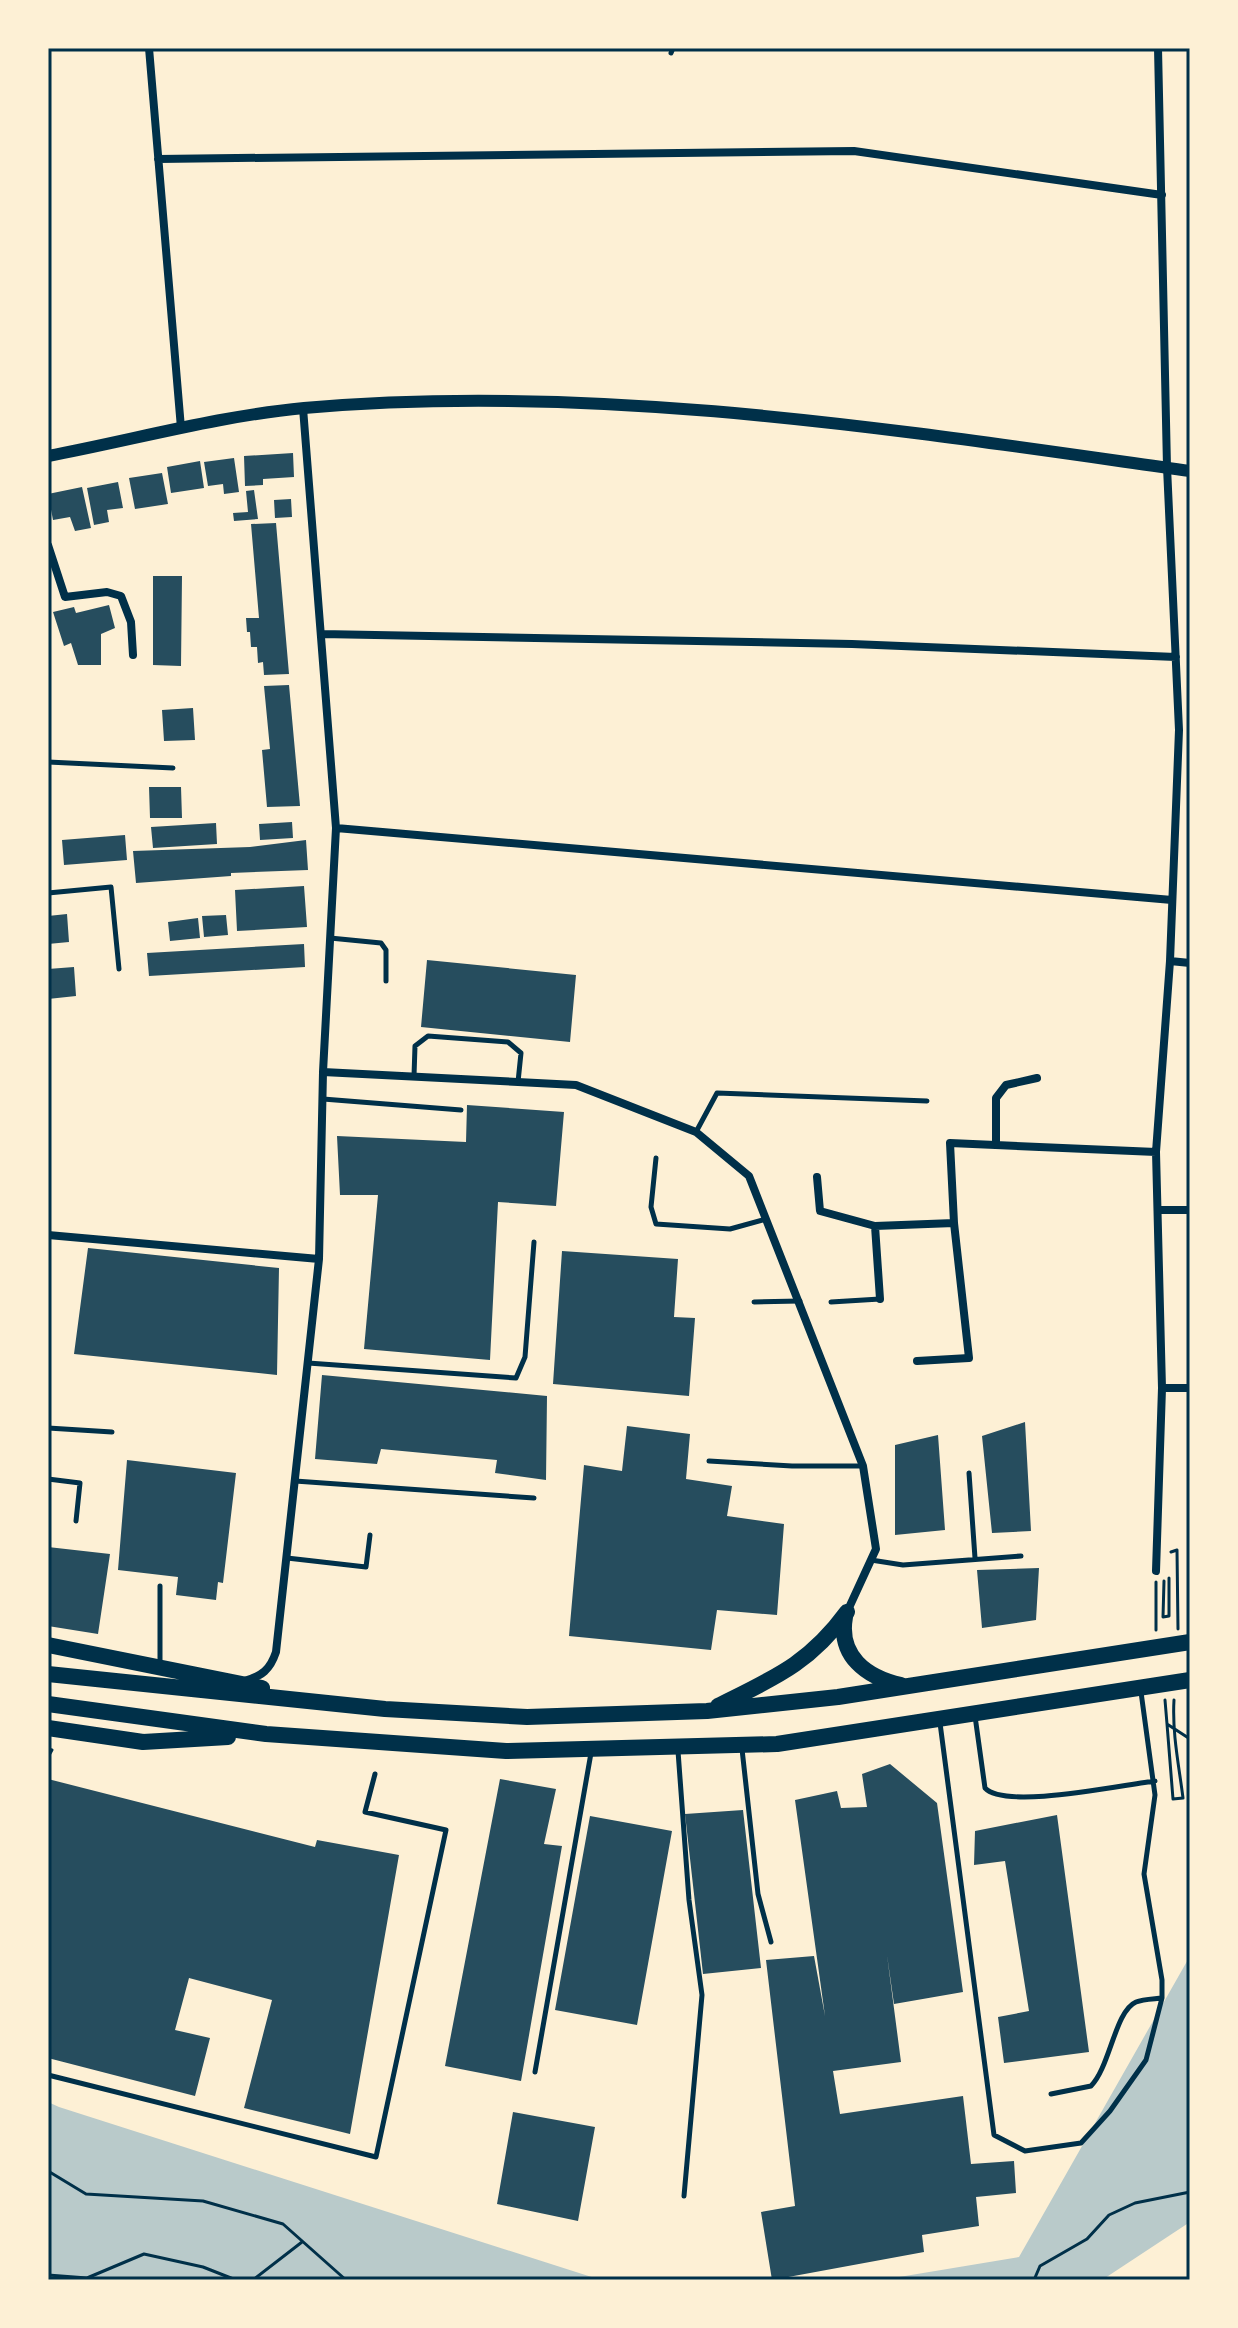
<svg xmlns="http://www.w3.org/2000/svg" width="1238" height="2328" viewBox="0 0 1238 2328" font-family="'Playfair Display',serif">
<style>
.green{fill:#b9caca}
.building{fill:#264d5e}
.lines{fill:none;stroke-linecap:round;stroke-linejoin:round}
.path{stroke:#003049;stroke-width:3}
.service{stroke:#003049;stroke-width:5}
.minor{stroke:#003049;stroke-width:8}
.tertiary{stroke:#003049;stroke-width:12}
.trunk{stroke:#003049;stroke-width:16}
.neatline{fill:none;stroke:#003049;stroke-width:3}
</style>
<rect width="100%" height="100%" fill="#fdf0d5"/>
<path class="green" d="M1190,1956V2222L1102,2280H881L1019,2257Z
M48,2102L59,2107L601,2280H48Z"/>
<path class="building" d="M293,453L294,477L263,479V485L245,486L244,456Z
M234,458L239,492L224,494L223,484L208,486L204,462Z
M200,461L204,488L171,493L167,467Z
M162,473L168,504L135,509L129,478Z
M118,482L123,508L107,510L109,522L94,525L87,488Z
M82,487L91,528L75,531L70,517L53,520L48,494Z
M254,490L258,519L234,521L233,513L248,512L246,491Z
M291,499L292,517L275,518L274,500Z
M276,523L289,674L264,675L263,662L258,663L257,647H251L250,632H247L246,618H259L251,524Z
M153,576H182L181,666L153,665Z
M109,605L115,628L101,634V665H78L71,643L64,646L53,612L74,607L76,613Z
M289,685L300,806L267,807L262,750L270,749L264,686Z
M193,708L195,740L164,741L162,710Z
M149,787H181L182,818H150Z
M292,822L293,838L260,840L259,824Z
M216,823L217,844L153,848L151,827Z
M125,835L127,860L64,865L62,840Z
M306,840L308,870L231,873V876L136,883L133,851L250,847Z
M304,886L307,927L237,931L235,890Z
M67,914L69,942L48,944V916Z
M226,915L228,935L204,937L202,916Z
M198,918L200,938L170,941L168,922Z
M304,944L305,967L149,976L147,953Z
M427,960L576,975L570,1042L421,1027Z
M74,967L76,996L48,999V969Z
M467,1105L564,1112L556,1206L498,1202L490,1360L364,1349L378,1195H340L337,1136L466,1142Z
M88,1248L279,1268L277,1375L74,1354Z
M562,1251L678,1259L674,1317L695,1318L689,1396L553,1384Z
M322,1375L547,1396L546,1480L495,1473L497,1460L381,1449L377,1464L315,1459Z
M1025,1422L1031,1531L992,1533L982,1436Z
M627,1426L690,1434L686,1479L732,1486L727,1516L784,1524L777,1615L717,1610L711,1650L569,1636L584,1465L622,1471Z
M938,1435L945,1530L895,1535V1445Z
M127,1460L236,1473L223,1583L218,1582L216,1600L176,1595L178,1577L118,1570Z
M48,1547L110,1554L98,1634L48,1626Z
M1039,1568L1036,1620L982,1628L977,1570Z
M890,1764L937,1803L963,1992L894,2004L887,1955L901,2062L833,2071L840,2114L963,2096L971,2164L1014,2161L1016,2193L976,2197L979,2226L922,2235L924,2252L772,2280L761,2212L795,2206L766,1960L814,1956L825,2016L795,1800L837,1791L841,1808L867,1807L862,1774Z
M48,1779L315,1847L317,1840L399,1855L350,2134L244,2108L272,2000L189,1978L175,2030L210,2038L195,2096L48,2058Z
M500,1779L556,1789L544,1844L562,1846L521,2081L445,2066Z
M743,1810L761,1968L703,1974L685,1814Z
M1057,1815L1089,2052L1004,2063L998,2017L1029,2011L1005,1861L974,1865L975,1831Z
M590,1816L672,1831L637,2025L555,2010Z
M513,2112L595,2127L578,2221L497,2204Z"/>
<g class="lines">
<path class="path" d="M1171,1552L1177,1550L1178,1629
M1164,1581L1163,1617L1169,1616V1578
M1156,1630V1582
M1165,1700L1167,1724
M1174,1700C1172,1733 1179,1766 1183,1798L1173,1799L1167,1724L1190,1739
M48,1749L52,1750L48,1757
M48,2171L86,2194L203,2201L283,2224L346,2280
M48,2275L87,2278L144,2254L203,2267L236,2280
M253,2280L302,2242
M1034,2280L1040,2266L1087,2239L1109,2215L1135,2203L1190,2192"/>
<path class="service" d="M671,53L673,48
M48,762L173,768
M48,893L111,887L119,969
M330,938L381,943L386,950V981
M414,1076L415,1046L428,1036L508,1042L521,1053L518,1082
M323,1099L461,1110
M696,1132L717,1093L927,1101
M656,1158L651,1207L656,1224L730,1229L766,1219
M754,1302L800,1301
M831,1302L880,1299
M308,1363L516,1378L525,1357L534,1242
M48,1428L112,1432
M709,1461L792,1466H862
M969,1473L975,1558
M48,1479L80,1483L76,1521
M295,1481L534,1498
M287,1558L366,1567L370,1535
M871,1560L903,1565L1021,1556
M160,1664V1586
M975,1716L985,1788C1005,1810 1121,1785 1155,1781
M940,1723L994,2135L1025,2151L1081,2143L1110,2111L1146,2060L1162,1998V1980L1144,1874L1155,1795L1141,1692
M742,1749L758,1894L771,1942
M678,1751L689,1900L702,1995L684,2196
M535,2072L591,1753
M48,2075L376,2157L446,1830L365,1812L375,1774
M1051,2094L1091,2086C1110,2067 1115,2011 1136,2002C1143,1999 1154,1999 1162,1998"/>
<path class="minor" d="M149,48L181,428
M158,159L854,151L1162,195
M48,545L65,597L107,592L121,596L131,622L133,655
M321,634L852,644L1176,657
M336,828L1172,900
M1170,961L1190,963
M323,1072L576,1085L696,1132L749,1176L863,1466L876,1549L847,1612
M996,1145V1098L1006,1085L1037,1078
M817,1177L820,1211L875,1226
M1160,1210H1190
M48,1235L319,1259
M880,1299L875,1226L954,1223
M917,1361L969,1358L954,1223L950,1143L1156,1152
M1162,1388H1190
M1156,1571L1162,1388L1156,1152L1170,961L1179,730L1167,467L1158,48
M244,1681C262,1676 270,1670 276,1652L319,1259L323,1072L336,828L303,408"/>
<path class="tertiary" d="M48,456C133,440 218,416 304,408C600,382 898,430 1190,471"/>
<path class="trunk" d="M845,1617C838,1656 866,1677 901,1685
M48,1645L262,1688
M48,1674L385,1709L527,1717L707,1711L838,1697L1190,1642
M48,1704L266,1734L506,1751L777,1744L1190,1680
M718,1706C774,1678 809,1664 847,1612
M48,1728L143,1742L228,1737"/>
</g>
<rect width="1238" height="2328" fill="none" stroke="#fdf0d5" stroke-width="100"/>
<rect x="50" y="50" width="1138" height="2228" class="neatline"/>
</svg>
